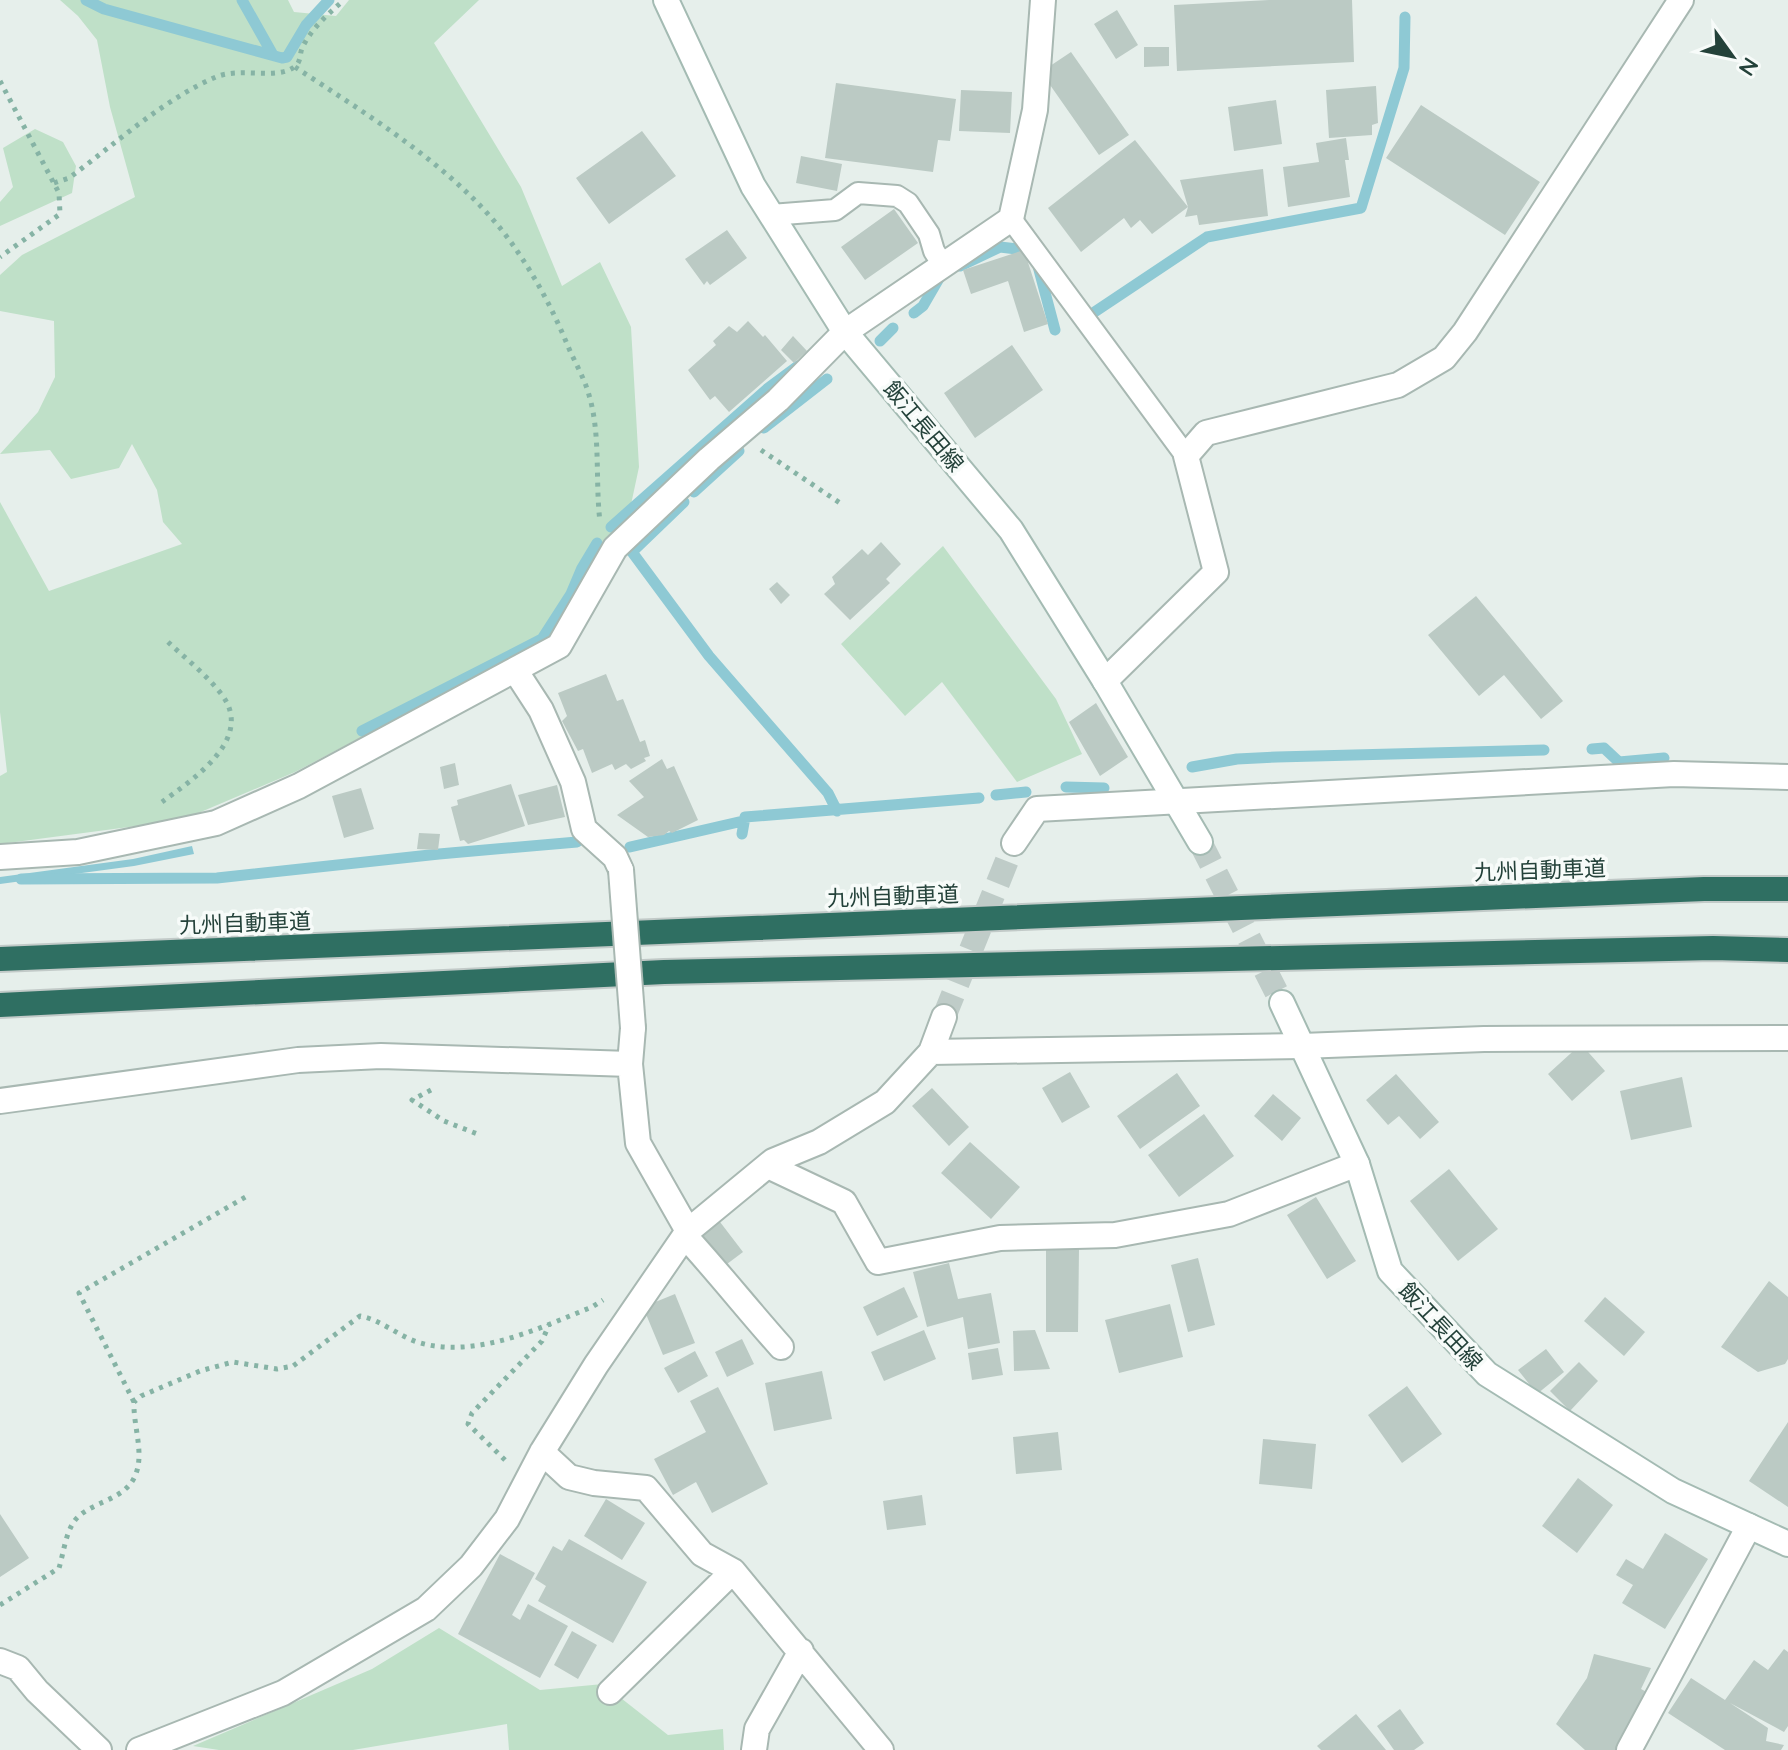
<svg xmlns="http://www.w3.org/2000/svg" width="1788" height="1750" viewBox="0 0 1788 1750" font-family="Quicksand,'Noto Sans JP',sans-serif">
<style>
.green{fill:#bfe0c8}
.water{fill:#8ec9d4}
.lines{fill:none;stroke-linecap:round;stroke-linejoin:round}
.stream{stroke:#8ec9d4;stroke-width:11}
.building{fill:#bbcac4}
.street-tunnel{stroke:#bfccc8;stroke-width:24;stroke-dasharray:24 12;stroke-linecap:butt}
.secondary-tunnel{stroke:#bfccc8;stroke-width:24;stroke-dasharray:24 12;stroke-linecap:butt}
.lane-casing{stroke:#a8b8b2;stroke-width:24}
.street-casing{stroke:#a8b8b2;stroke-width:28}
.secondary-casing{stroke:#a4bbb3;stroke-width:28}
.highway-casing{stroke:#c2cac8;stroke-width:28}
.path{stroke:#86b3a5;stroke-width:5;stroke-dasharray:4 6;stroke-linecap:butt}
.lane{stroke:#fff;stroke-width:20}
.street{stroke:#fff;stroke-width:24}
.secondary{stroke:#fff;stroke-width:24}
.highway{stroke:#2f6f62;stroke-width:24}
.street-bridge-casing{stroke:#a8b8b2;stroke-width:28;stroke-linecap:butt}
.street-bridge{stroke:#fff;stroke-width:24}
.labels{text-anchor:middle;stroke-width:7;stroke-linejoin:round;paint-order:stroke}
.street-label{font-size:22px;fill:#24423a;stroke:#f7fbf9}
</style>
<rect width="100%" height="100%" fill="#e6efeb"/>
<path class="green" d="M60,0H288L294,12L336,16L349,0H479L434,43L521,187L562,286L600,262L631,327L639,467L629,514L598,555L550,638L295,772L182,820L0,844V776L7,772L0,712V502L49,591L182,544L163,522L157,490L132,444L119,468L71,479L50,450L0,454L38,412L55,377L54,321L0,311V275L22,255L135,197L110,107L97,40L78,16Z
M35,129L63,142L76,166L72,193L0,226V202L13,187L3,148Z
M943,546L1056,699L1082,754L1017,782L942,682L905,716L841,644Z
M439,1628L540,1690L603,1684L668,1735L723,1729L724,1750H509L507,1724L353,1750H219L193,1746L372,1669Z"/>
<path class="water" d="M192,846L194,854L134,866L0,884V877L133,859Z"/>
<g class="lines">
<path class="stream" d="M86,0L104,9L282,58L287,57L306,25L329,0
M242,0L273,55
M960,266L1000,247L1034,251L1055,330
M914,313L923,306L941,275
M1090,315L1207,237L1361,208L1404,68L1405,17
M880,341L893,328
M764,428L827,379
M694,492L739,451
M684,502L632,552L709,656L828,793L837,811
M611,527L767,389L798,366
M362,731L542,639L571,594L582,568L597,543
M1592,749L1604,748L1619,762L1664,758
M1192,767L1237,759L1277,757L1544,750
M1066,787L1104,788
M996,795L1026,792
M742,834L745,817L979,798
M630,847L743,821
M21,879L217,878L439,854L577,842"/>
</g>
<path class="building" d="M1269,0H1352L1354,62L1177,71L1174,5Z
M1117,10L1138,45L1116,59L1094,24Z
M1144,47H1169V66L1144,67Z
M1071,52L1129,135L1099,155L1041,72Z
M836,83L956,99L950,141L938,140L933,172L825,158Z
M1376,86L1378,123L1372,125V135L1329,138L1326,90Z
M961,90L1012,92L1010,133L959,131Z
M1276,100L1282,144L1234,151L1228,107Z
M1421,105L1540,182L1505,235L1386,158Z
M642,131L676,176L609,224L576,178Z
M1346,138L1349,160H1345L1350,197L1288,207L1283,167L1319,162L1316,143Z
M1135,140L1188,207L1152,234L1140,220L1131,228L1124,218L1081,252L1048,208Z
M801,156L842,164L837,191L796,183Z
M1263,169L1268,216L1199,225L1197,215L1185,217L1188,207L1180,180Z
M894,209L918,243L865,280L841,247Z
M727,230L747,258L710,285L707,281L704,285L685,259Z
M1024,250L1048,324L1024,332L1008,281L971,294L963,270Z
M748,321L763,337L765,335L787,361L729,412L715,396L710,400L688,370L716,345L713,341L729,326L737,332Z
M793,336L807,351L794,363L781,350Z
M1012,345L1043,390L975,438L944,393Z
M881,542L901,564L886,579L890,583L850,620L824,594L835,584L832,577L862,549L868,555Z
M777,582L790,595L781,604L769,589Z
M1476,596L1563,701L1541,719L1504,675L1479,696L1428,635Z
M606,674L617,701L623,699L640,742L645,740L650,756L644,758L646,761L631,769L626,764L615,770L612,764L592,773L583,749L578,751L562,721L567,716L558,693Z
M1096,703L1128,757L1100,776L1069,722Z
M662,759L667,769L674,766L698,820L672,833L669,831L664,835L648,837L617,815L644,797L629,781Z
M455,763L459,785L444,789L440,767Z
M511,784L525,826L468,844L464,840L460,841L451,807L458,805L457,800Z
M557,785L565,817L528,825L518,795Z
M361,788L374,829L344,838L332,796Z
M419,833L440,834L438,850L417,849Z
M1581,1044L1605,1071L1572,1101L1548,1074Z
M1070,1072L1090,1107L1062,1123L1042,1088Z
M1177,1073L1200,1106L1140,1149L1117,1116Z
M1396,1074L1439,1122L1420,1139L1399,1116L1388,1125L1366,1100Z
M1682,1077L1692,1127L1631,1140L1620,1091Z
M932,1088L969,1127L949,1146L912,1106Z
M1273,1094L1301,1118L1282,1141L1254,1116Z
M1204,1114L1234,1156L1179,1197L1148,1155Z
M970,1142L1020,1187L991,1219L941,1173Z
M1449,1169L1498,1229L1458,1261L1410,1201Z
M1316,1197L1356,1261L1327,1279L1287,1215Z
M717,1218L743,1252L719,1270L693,1236Z
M1079,1249L1078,1332H1046V1250Z
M1198,1258L1215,1325L1188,1332L1171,1265Z
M949,1263L958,1299L991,1293L1000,1343L968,1349L963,1317L927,1327L913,1272Z
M1769,1281L1788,1297V1359L1785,1364L1758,1372L1721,1347Z
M904,1287L918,1317L877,1336L863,1307Z
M675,1294L695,1343L663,1355L643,1307Z
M1605,1297L1645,1332L1624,1356L1584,1321Z
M1170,1304L1183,1357L1119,1373L1105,1320Z
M924,1330L936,1359L884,1381L871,1352Z
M1035,1330L1050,1369L1014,1371L1013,1331Z
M742,1339L754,1364L727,1377L715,1352Z
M998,1348L1003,1375L972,1380L968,1353Z
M1546,1349L1564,1372L1537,1394L1518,1370Z
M695,1351L708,1376L678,1393L664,1368Z
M1579,1362L1598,1381L1570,1411L1550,1391Z
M822,1371L832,1419L774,1431L765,1383Z
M1407,1386L1442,1434L1402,1463L1368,1415Z
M718,1387L768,1484L712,1513L696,1482L673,1495L654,1459L706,1432L690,1401Z
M1788,1422V1507L1749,1481Z
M1058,1432L1062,1470L1016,1474L1013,1437Z
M1263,1439L1316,1444L1312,1489L1259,1484Z
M1578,1478L1613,1505L1577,1553L1542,1526Z
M922,1495L926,1525L887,1530L883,1501Z
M606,1499L645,1523L622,1560L584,1536Z
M0,1514L29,1558L0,1577Z
M1665,1533L1708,1559L1665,1629L1622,1603L1633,1585L1616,1575L1626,1559L1643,1569Z
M569,1539L647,1582L613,1643L538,1601L546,1586L535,1579L553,1546L562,1551Z
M500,1554L535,1573L512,1615L520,1620L528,1604L568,1626L540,1678L458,1634Z
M572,1631L597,1645L578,1679L554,1665Z
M1784,1649L1788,1652V1726L1784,1732L1730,1703L1768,1728L1766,1741L1784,1745L1781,1750H1725L1668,1713L1691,1678L1725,1700L1754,1660L1768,1670Z
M1594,1654L1651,1668L1641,1689L1658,1698L1621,1750H1585L1556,1724L1587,1678Z
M1400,1709L1424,1743L1414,1750H1394L1377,1726Z
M1356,1714L1386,1750H1321L1317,1746Z"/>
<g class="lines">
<path class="street-tunnel" d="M944,1017L1014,843"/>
<path class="secondary-tunnel" d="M1200,842L1282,1003"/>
<defs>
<path id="lane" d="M771,215L835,210L858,193L897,196L908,203L929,234L934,251L943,265
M1011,219L1186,456"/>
<path id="street" d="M515,670L541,710L573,782L584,829L615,857L621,870
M1105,681L1216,572L1186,456L1206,433L1398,385L1444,358L1465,332L1681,0
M1014,843L1037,809L1674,774L1788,777
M0,857L78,852L216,823L299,786L559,646L615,548L709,459L778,400L845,332L1011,219L1035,110L1043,0
M633,1028L630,1064L638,1143L688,1231
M931,1052L1302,1046L1484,1039L1788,1038
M0,1101L298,1060L381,1056L630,1064
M768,1166L844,1202L878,1262L1000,1238L1115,1235L1229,1214L1357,1164
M685,1236C718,1272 748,1310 781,1347
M542,1452L569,1477L594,1483L646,1488L702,1554L733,1571L881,1750
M0,1661L18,1668L37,1691L99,1750
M610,1692L733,1571
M139,1750L283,1693L426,1609L471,1566L507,1519L542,1452L596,1365L688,1231L773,1161L819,1142L885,1102L931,1052L944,1017
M754,1750L757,1729L801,1651
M1629,1750L1749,1526"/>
<path id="secondary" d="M666,0L753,186L845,332L1011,530L1105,681L1200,842
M1282,1003L1357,1164L1390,1271L1487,1374L1673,1491L1788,1544"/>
<path id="highway" d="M0,959L1704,889H1788
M0,1005L664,972L1713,948L1788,950"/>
</defs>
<use href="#lane" class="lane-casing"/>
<use href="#street" class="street-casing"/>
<use href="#secondary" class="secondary-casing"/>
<use href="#highway" class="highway-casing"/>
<path class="path" d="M295,67C369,116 464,173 515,248C536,278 553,310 567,344C574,361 584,377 589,395C601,435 595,480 600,522
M0,81L59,193L60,214L0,257
M54,183L69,178C115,144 164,99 216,77C239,67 277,80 294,67C302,62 299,53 303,46C313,27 328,14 344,0
M761,450L840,503
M162,802C192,780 255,739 222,695C207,675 186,659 168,642
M431,1090L412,1100L444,1121L480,1135
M134,1402L79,1293L249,1195
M505,1460L468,1424L472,1413L542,1341L549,1325
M0,1605L59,1568C64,1552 66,1527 79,1516C96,1501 125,1499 135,1476C145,1454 133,1426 134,1402L141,1396L200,1371L233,1362L277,1369L293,1366L360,1316C381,1320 397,1335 417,1342C475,1360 539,1328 592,1307L603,1300"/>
<use href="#lane" class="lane"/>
<use href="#street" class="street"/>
<use href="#secondary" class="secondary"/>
<use href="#highway" class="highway"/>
<defs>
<path id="street-bridge" d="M621,870L633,1028"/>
</defs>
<use href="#street-bridge" class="street-bridge-casing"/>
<use href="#street-bridge" class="street-bridge"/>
</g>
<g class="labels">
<g class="street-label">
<text transform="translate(924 426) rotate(50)" y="8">飯江長田線</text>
<text transform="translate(1540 870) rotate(-2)" y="8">九州自動車道</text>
<text transform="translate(893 896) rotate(-2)" y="8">九州自動車道</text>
<text transform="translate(245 923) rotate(-2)" y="8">九州自動車道</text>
<text transform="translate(1441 1326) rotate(47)" y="8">飯江長田線</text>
</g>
</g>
<g transform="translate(1732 56) rotate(123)" stroke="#f7fbf9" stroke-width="6" paint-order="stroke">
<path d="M0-6L14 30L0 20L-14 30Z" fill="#24423a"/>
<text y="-12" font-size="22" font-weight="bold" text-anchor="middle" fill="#24423a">N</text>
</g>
</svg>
